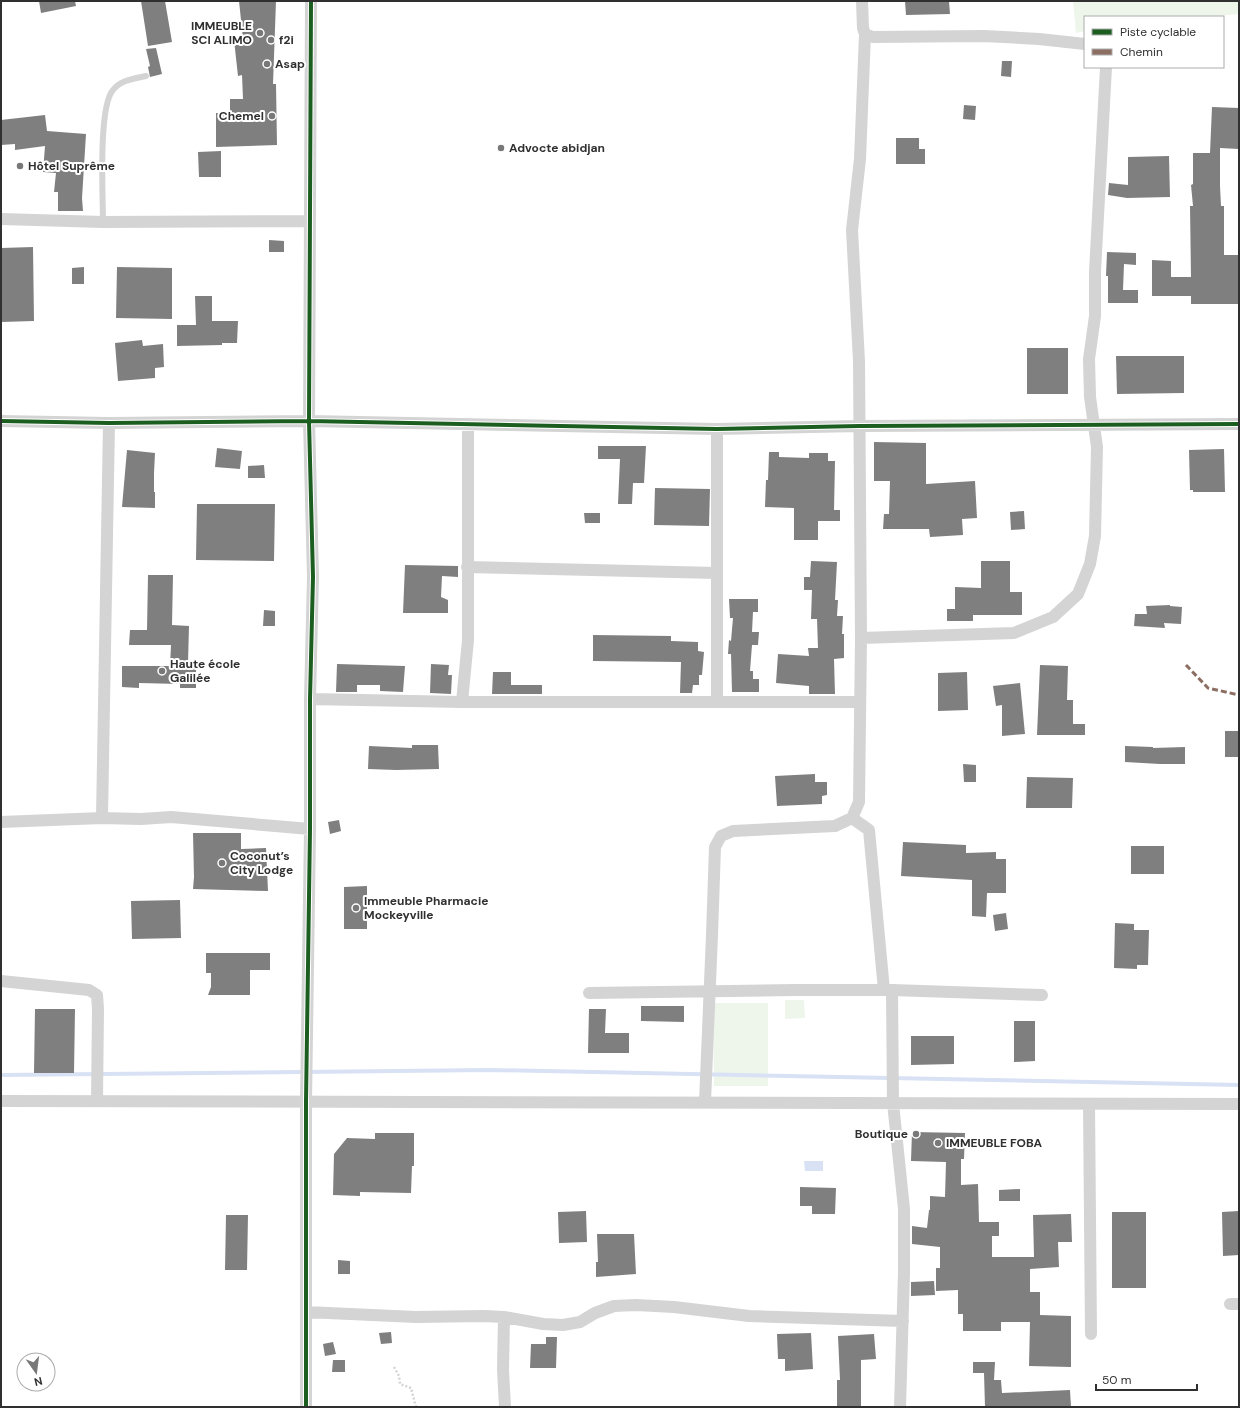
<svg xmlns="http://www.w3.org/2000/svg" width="1240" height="1408" viewBox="0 0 1240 1408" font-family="'DM Sans',sans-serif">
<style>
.green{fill:#eef6ec}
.water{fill:#d8e2f4}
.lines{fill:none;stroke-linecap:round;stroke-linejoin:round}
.stream{stroke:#d8e2f4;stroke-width:4}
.building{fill:#7f7f7f}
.path{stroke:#d4d4d4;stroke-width:2.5;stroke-dasharray:2 2;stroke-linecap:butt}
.service{stroke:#d4d4d4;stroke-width:6}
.minor{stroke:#d4d4d4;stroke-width:12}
.quiet{stroke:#8d6e63;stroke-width:3;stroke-dasharray:6 3;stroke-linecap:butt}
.cycleway-casing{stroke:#fff;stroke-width:6}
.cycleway{stroke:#1b5e20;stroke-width:4}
.poi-dot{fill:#787878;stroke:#fff;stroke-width:1.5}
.labels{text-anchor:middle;stroke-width:4;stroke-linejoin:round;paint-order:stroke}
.poi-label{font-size:12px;font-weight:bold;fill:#303030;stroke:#fff;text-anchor:start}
</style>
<rect width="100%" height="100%" fill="#fff"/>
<path class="green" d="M1073,1H1239V14L1205,17H1085V31L1076,33Z
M785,1000H804L805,1018L785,1019Z
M713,1003H768V1086H714Z"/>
<path class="water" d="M804,1161H823V1171H805Z"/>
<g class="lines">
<path class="stream" d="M1,1075L490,1070L1239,1085"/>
</g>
<path class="building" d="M39,1H75L76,6L41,13Z
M141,1H165L172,42L148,46Z
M239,1H276L273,84H276L277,145L216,147V113H230V99H243L242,75L238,76L234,40L243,39Z
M905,1H949L950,14L906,15Z
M156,48L162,74L150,77L148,67L150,66L146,49Z
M1002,61H1012L1011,77L1001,76Z
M964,105L976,106L975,120L963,119Z
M1212,107L1239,108V149L1220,148V186L1221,206H1224V255H1239V304H1191V296H1152V260L1171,261V277H1191L1190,206H1193L1191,185L1193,184V153H1210Z
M45,115L47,131L86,134L82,198L83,211H58V192H54L56,173L43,172L45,146L15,150V144L1,145V120Z
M896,138H919V149H925V164H896Z
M221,151V177H199L198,152Z
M1169,156L1170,197L1127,198L1108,195L1109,183L1128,185V157Z
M269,240L284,241V252H269Z
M33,247L34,321L1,322V248Z
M1107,252L1136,253V265L1124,264L1123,290H1138V303H1108V276H1106Z
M84,267V284H72V268Z
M117,267L172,268V319L116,318Z
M195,296H212V321H238L237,343H222V345L177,346V325H196Z
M142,340L143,346L163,344L164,367L155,368V378L118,381L115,343Z
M1027,348H1068V394H1027Z
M1116,356H1184V393L1117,394Z
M874,442L926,443V484L975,481L977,518L962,519L963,535L930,537L929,529H883L884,514H889L890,481H874Z
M598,446H646L644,483H633L632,504H618L620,459H598Z
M217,448L242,451L240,469L215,467Z
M1224,449L1225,492H1193V490H1190L1189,450Z
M127,450L155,453L154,473V492H155V508L122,507Z
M769,452H779V457L809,458V453H828V461H835L834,510H840V521H818V540H794V508L765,507L766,480H768Z
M264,465L265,478H248V466Z
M655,488L710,489L709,526L654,525Z
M197,504H275L274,561L196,560Z
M1024,511L1025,529L1011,530L1010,512Z
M584,513H600V523H585Z
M811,561L837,562L835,600H838L837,616H843L842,634H844V658L834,659L835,694H809V686L776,683L778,654L809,656L808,648H818L817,619H811L812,590H804V577H810Z
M981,561H1010V592H1022V615H973V621H947V609H955V587L981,588Z
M405,565L458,566V577L442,576L441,597L448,600V613H403Z
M148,575H173L172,625L189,626L188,663H196V688H180V684L139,683V688L122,687V666H170L171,645H129L130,630H147Z
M729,599H758V612H753L752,632H759L758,645H752L750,671H753V679H759V692H732L731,654H728L729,640L731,641L733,618H730Z
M1170,605V606L1182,607L1181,624L1164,623L1165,628L1134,626L1135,614H1147L1146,606Z
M264,610L275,611V626H263Z
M593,635L671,636V641L698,642V651L704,652L702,675H699V685H693L692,693H680L681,662L593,661Z
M337,664L405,666L403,692L380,691V685H357V692H336Z
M431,664L449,665L448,675H452L451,694L430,693Z
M1040,665L1068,666L1067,700H1073V724H1085V735H1037Z
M493,672H511V685H542V694H492Z
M967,672L968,710L938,711V673Z
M1020,683L1025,734L1002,736V705L996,706L993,686Z
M1225,731H1239V757H1225Z
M412,745H438L439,769L396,770L368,769L369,746L412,748Z
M1125,746L1153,747V748L1185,747V764H1160L1125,762Z
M963,764L976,765V782H964Z
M815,774V782H827V795L822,796V804L777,806L775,776Z
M1027,777L1073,778L1072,808H1026Z
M339,820L341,831L330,834L328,822Z
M193,833H241V849L266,848L268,891L193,889L194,877Z
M903,842L966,845V853L996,852V859H1006V893H987L986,917L972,916V880L901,876Z
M1131,846H1164V874H1131Z
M367,886V929H344V887Z
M180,900L181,938L132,939L131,901Z
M1006,913L1008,929L995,931L993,915Z
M1115,923L1134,924V930H1149L1148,965H1137V969L1114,968Z
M206,953H270V970H250V995H208L211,987V973H206Z
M641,1006H684V1022L641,1021Z
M35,1009H75L74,1073H34Z
M589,1009H606L605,1033H629V1053H588Z
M1014,1021H1035V1061L1014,1062Z
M911,1036H954V1064L911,1065Z
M912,1132L965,1133L964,1159H961V1185L978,1184L979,1222H999V1236H992V1257H1034L1033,1215L1071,1214L1072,1242H1058L1059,1267L1030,1269V1292H1040V1315L1071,1316V1367L1029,1366L1030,1322H1001V1331H963V1314H958V1290L936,1291V1268H940V1247L912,1244V1226L927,1228L929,1210H930V1196L945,1197L946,1162L911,1161Z
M375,1133H414V1166H412L411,1193L360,1192V1196L333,1195L334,1154L347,1138L375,1139Z
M800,1187L836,1188L835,1214H812V1206H800Z
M1020,1189V1201H999V1190Z
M586,1211L587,1242L559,1243L558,1212Z
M1239,1211V1255L1223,1256L1222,1212Z
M1112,1212H1146V1288H1112Z
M226,1215H248L247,1270H225Z
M597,1234H634L636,1274L596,1277V1262H598Z
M338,1260L350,1261V1274H338Z
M934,1281L935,1295L911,1296V1282Z
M391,1332L392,1343L381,1344L379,1333Z
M811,1333L813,1369L785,1371V1359H778L777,1334Z
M874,1334L876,1359L861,1360V1407H837V1380H840L838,1336Z
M546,1337H557L556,1368H530L531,1344H546Z
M333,1342L336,1354L325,1356L323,1344Z
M333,1360H345V1372H332Z
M973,1362H995L994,1380H1001L1002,1393L1070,1390L1071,1407H985L984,1373H973Z"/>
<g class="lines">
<path class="path" d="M394,1367L399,1376L400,1384L411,1388L416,1407"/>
<path class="service" d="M103,222C103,197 98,107 113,90C121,80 133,79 146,76"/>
<path class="minor" d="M862,1L863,28L865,34L873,37L984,36L1039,39L1085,44
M1,219L103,222L309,221
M1,421L109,423L309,421L717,429L860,426L1239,424
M467,567L717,573
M861,638L1014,633L1053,617L1078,594L1090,564L1095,536L1097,447L1090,397L1089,359L1095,316V272L1106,67
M310,699L462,702H860
M717,701V429
M462,702L468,640V424
M102,818L109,423
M852,818L869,830L884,990
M1,822L102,818L141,819L171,817L310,829
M1,981L89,990L97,995L98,1009L97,1101
M892,990L893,1103L904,1209V1272L900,1407
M589,993L796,990H892L1042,995
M1,1101L1239,1104
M705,1102L712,935L715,847L721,836L733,831L835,826L852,818L859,802L861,638L859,361L852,230L860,159L865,34
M1089,1104L1091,1334
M1230,1304H1239
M306,1312L416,1317L484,1316L504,1317L503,1370L505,1407
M504,1317L543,1324L563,1325L580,1322L595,1313L614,1306L636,1305L674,1307L749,1316L903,1321
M306,1407V1102L310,829V699L313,577L309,421L311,1"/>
<path class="quiet" d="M1186,665L1208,688L1239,695"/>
<defs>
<path id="cycleway" d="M1,421L109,423L309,421L717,429L860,426L1239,424
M306,1407V1102L310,829V699L313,577L309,421L311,1"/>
</defs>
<use href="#cycleway" class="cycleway-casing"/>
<use href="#cycleway" class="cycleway"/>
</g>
<g class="poi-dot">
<circle cx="260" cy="33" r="4"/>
<circle cx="271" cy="40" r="4"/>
<circle cx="267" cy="64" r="4"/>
<circle cx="272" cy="116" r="4"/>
<circle cx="501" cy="148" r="4"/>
<circle cx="20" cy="166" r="4"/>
<circle cx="162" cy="671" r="4"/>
<circle cx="222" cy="863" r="4"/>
<circle cx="356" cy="908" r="4"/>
<circle cx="916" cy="1134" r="4"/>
<circle cx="938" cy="1143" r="4"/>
</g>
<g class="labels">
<g class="poi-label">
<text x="252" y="30" text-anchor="end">IMMEUBLE<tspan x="252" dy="14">SCI ALIMO</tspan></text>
<text x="279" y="44">f2i</text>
<text x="275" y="68">Asap</text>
<text x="264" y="120" text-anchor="end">Chemel</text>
<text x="509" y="152">Advocte abidjan</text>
<text x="28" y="170">Hôtel Suprême</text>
<text x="170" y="668">Haute école<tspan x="170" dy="14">Galilée</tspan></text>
<text x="230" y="860">Coconut’s<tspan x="230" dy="14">City Lodge</tspan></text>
<text x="364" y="905">Immeuble Pharmacie<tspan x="364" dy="14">Mockeyville</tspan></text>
<text x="908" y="1138" text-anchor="end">Boutique</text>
<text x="946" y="1147">IMMEUBLE FOBA</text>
</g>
</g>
<rect width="1240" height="1408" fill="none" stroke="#303030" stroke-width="4"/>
<rect x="1084" y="16" width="140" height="52" fill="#ffffff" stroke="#acacac"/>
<rect x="1092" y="29" width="20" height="6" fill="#1b5e20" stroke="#acacac"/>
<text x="1120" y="36" font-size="12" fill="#303030">Piste cyclable</text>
<rect x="1092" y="49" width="20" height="6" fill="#8d6e63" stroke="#acacac"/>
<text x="1120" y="56" font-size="12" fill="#303030">Chemin</text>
<g transform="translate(36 1372) rotate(166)"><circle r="19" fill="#ffffff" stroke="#acacac"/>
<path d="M0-3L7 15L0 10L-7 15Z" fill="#787878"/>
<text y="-6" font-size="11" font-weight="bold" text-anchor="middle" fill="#303030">N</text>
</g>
<path d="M1096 1384v6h101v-6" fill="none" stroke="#303030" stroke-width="2"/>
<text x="1102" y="1384" font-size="12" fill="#303030" stroke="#ffffff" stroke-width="3" paint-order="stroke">50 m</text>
</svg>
